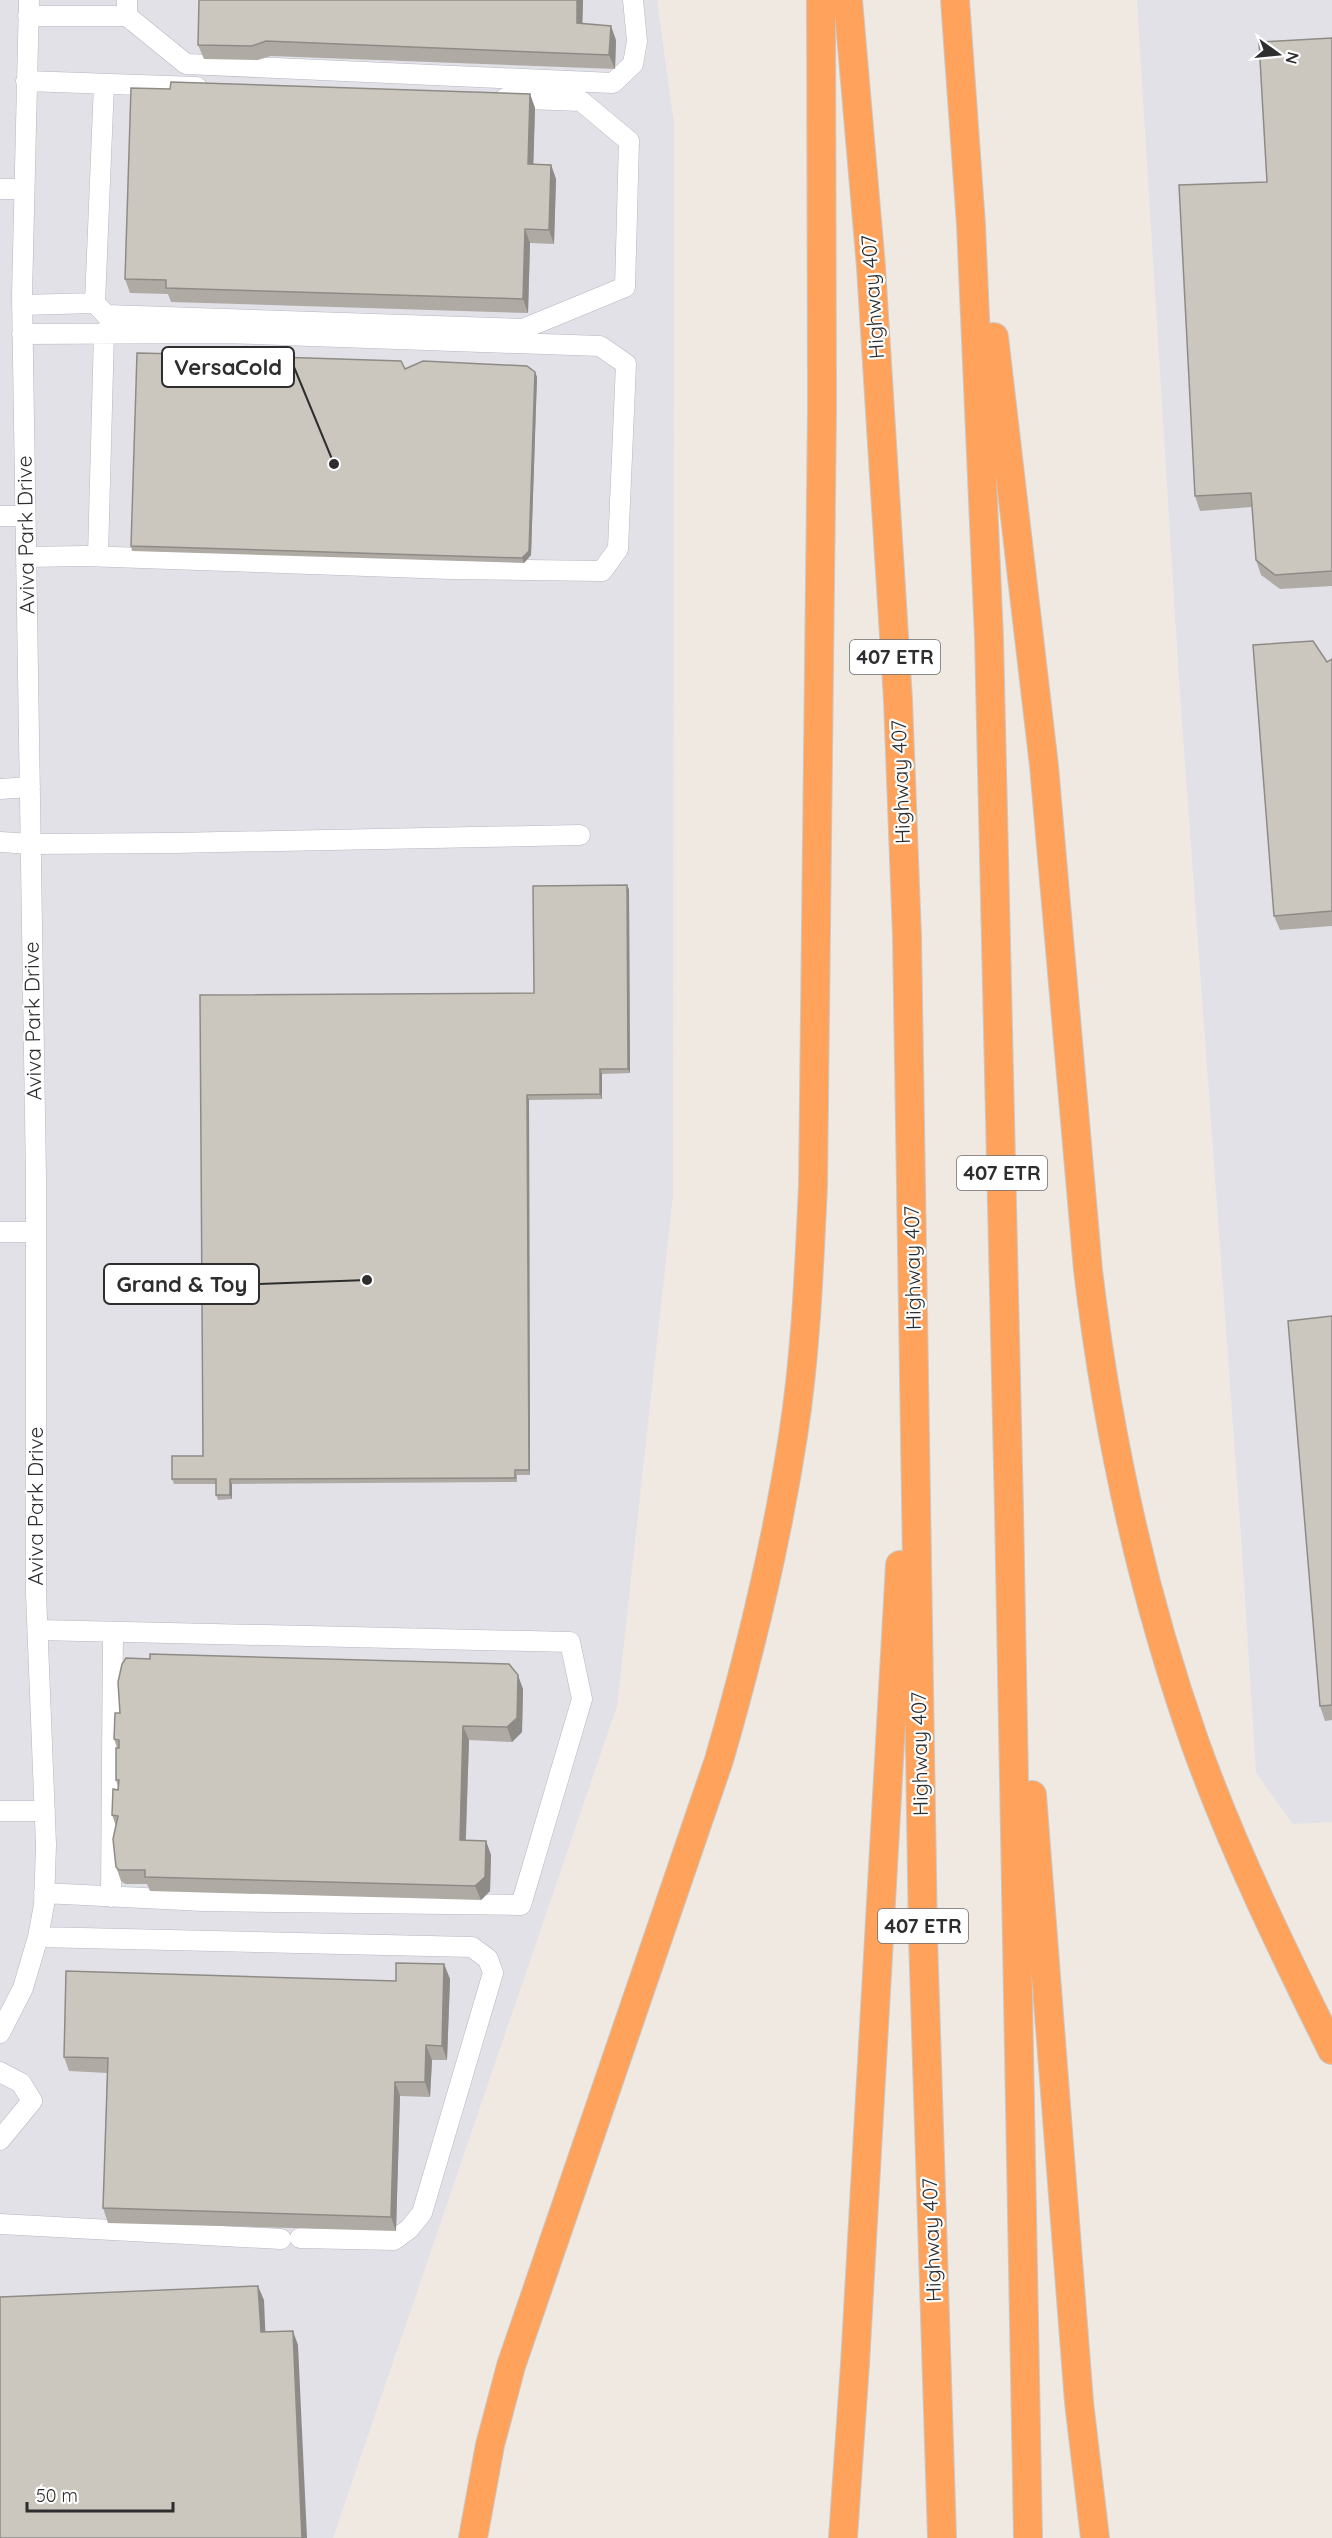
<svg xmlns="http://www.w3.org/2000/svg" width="1332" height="2538" viewBox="0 0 1332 2538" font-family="Quicksand,sans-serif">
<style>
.industrial{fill:#e3e1e8}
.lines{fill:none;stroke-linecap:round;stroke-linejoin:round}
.minor-casing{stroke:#b4b7c1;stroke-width:21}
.highway-casing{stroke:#c9c9c9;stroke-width:30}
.minor{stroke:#fff;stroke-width:20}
.highway{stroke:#ffa35c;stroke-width:28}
.wall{fill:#afaba4}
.shaded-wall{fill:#8e8b86}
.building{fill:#cbc7bf;stroke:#8e8b86;stroke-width:1.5}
.labels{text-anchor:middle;stroke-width:4.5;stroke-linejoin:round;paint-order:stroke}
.shield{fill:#fff;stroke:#6d6d6d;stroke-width:1.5}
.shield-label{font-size:20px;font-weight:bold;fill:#2e2e2e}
.street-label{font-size:21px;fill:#2e2e2e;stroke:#fff}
.leader{fill:none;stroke:#2e2e2e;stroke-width:2}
.callout-dot{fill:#2e2e2e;stroke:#fff;stroke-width:2}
.callout{fill:#fff;stroke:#2e2e2e;stroke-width:2}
.callout-label{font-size:22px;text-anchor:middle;font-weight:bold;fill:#2e2e2e}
</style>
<rect width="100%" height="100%" fill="#efe9e1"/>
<path class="industrial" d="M0,0H657L674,124L673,1196L617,1706L333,2538H0Z
M1137,0H1332V1822L1293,1824L1256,1773L1241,1536L1179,680Z"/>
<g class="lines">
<defs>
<path id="minor" d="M28,16H127V0
M127,16L186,64L613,83L633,64L637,41L633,0
M26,81L197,87
M104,84L95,303L106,315L523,329L625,287L629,141L581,101L505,98
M0,189H24
M22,305L95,303
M22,334L225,333L600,346L626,364L618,549L602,571L450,569L84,556L26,557
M0,516H25
M98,556L104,332
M0,789L30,787
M0,842L31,844L173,843L580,835
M0,1232H36
M38,1630L570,1642L582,1699L521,1905L203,1901L44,1893
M0,1811H45
M111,1897L113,1632
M38,1937L472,1947L488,1959L493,1973L422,2213L409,2229L394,2240L300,2238
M0,2033L23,1988L38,1937L44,1905L46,1845L36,1593V1179L22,295L29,0
M0,2072L21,2083L32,2101L0,2140
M0,2224L281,2239"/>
<path id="highway" d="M848,0L871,267L898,700L907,937L923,1937L942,2538
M955,0L971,225L989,638L1009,1509L1028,2538
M994,337L1044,766L1088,1270C1107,1430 1141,1590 1195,1743C1233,1849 1282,1949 1332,2050
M1032,1795L1079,2402L1095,2538
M473,2538L490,2445L511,2366L719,1760C750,1653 776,1546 793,1436C806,1353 809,1269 813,1186L822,409L821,0
M843,2538L855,2364L900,1565"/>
</defs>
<use href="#minor" class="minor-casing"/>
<use href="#highway" class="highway-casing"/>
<use href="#minor" class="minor"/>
<use href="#highway" class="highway"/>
</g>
<path class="wall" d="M199,0H583L582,24L616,40L615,69L271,56L258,60L204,59L198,45Z
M1332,38V586L1280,589L1261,575L1256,560L1252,507L1200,511L1195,496L1267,182Z
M170,89L530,94L535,108L533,164L551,165L556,179L554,244L530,243L528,313L171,302L168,294L130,293L125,279Z
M227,365L535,372L537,377L531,555L524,563L132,551L131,546Z
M1332,659V926L1280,930L1274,916L1327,662Z
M627,885L629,890L630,1073L602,1074V1099L529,1100L530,1475H517V1482L232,1484V1499L218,1500L216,1495V1484H174L172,1479L203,1456L534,993Z
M1332,1316V1720L1325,1721L1320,1706Z
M523,1689L522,1732L512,1742L469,1740L466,1840L486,1841L491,1855L490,1891L481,1900L150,1891L147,1884H125L121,1881L116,1867V1826L112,1815L118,1787L116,1780L117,1748L114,1739L120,1713Z
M444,1964L450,1979L447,2060H432L430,2097L400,2096L396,2231L108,2223L103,2208L107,2073L69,2071L64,2057L396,1981Z"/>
<path class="shaded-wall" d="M577,0H583L582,38L577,23Z
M611,26L616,40L615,69L609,55Z
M530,94L535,108L533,178L528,164Z
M551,165L556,179L554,244L549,230Z
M525,229L530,243L528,313L523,299Z
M535,372L537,377L531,555L524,563L522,558Z
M627,885L629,890L630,1073L628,1069Z
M600,1069L602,1074V1099L600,1094Z
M527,1095L529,1100L530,1475L529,1470Z
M230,1479L232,1484V1499L230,1495Z
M518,1675L523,1689L522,1732L512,1742L507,1727Z
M463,1726L469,1740L465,1854L460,1840Z
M486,1841L491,1855L490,1891L481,1900L475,1886Z
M444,1964L450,1979L447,2060L442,2046Z
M426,2045L432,2060L430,2097L425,2082Z
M395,2082L400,2096L396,2231L391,2217Z
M258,2286L264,2300L266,2347L261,2332Z
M293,2331L298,2345L307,2538H302Z"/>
<path class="building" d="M199,0H577V23L611,26L609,55L266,41L252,46L198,45Z
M1332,38V571L1275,575L1256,560L1251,493L1195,496L1179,185L1267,182L1259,42Z
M171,82L530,94L528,164L551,165L549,230L525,229L523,299L166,288V280L125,279L131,88L170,89Z
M137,353L222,355L227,365L244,356L401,361L405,369L423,361L527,366L535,372L529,551L522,558L131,546Z
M1313,641L1327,662L1332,659V911L1274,916L1253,645Z
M627,885L628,1069H600V1094L527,1095L529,1470H515V1478L230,1479V1495H216V1479H172V1456H203L200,995L534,993L533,886Z
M1332,1316V1705L1320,1706L1288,1321Z
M150,1654L509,1664L518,1675L517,1718L507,1727L463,1726L460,1840L486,1841L485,1877L475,1886L145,1877V1870H119L116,1867L113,1839L118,1816L112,1815L113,1789L118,1790L119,1780H116V1748H119V1740L114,1739L115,1713H120L118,1682L122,1664L126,1658L150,1659Z
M396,1963L444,1964L442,2046L426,2045L425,2082H395L391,2217L103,2208L108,2058L64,2057L66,1971L396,1981Z
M258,2286L261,2332L293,2331L302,2538H0V2297Z"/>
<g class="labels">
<g class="shield">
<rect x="850" y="640" width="90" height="34" rx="4.5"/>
<rect x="957" y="1156" width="90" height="34" rx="4.5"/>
<rect x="878" y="1909" width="90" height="34" rx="4.5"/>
</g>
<g class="shield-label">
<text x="895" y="664">407 ETR</text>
<text x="1002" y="1180">407 ETR</text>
<text x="923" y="1933">407 ETR</text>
</g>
<g class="street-label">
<text transform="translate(873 297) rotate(-94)" y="7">Highway 407</text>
<text transform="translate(26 535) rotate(-91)" y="7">Aviva Park Drive</text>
<text transform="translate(901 782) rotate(-92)" y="7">Highway 407</text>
<text transform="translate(33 1021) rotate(-91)" y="7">Aviva Park Drive</text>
<text transform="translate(913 1268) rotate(-91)" y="7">Highway 407</text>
<text transform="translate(36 1506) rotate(-90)" y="7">Aviva Park Drive</text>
<text transform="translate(920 1754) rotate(-91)" y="7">Highway 407</text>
<text transform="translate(932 2240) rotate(-92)" y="7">Highway 407</text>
</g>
</g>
<path class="leader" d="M334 464L294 367M367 1280L259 1284"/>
<g class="callout-dot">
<circle cx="334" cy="464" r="6"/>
<circle cx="367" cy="1280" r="6"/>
</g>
<g class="callout">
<rect x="162" y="347" width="132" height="40" rx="6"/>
<rect x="104" y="1264" width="155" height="40" rx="6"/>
</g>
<g class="callout-label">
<text x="228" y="375">VersaCold</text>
<text x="182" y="1292">Grand &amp; Toy</text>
</g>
<g transform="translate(1278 54) rotate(105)" stroke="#ffffff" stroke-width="4.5" paint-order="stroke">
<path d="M0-4.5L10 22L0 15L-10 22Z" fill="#2e2e2e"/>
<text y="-9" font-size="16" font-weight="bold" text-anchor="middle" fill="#2e2e2e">N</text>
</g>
<path d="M27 2502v9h146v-9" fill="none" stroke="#2e2e2e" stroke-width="3"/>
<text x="36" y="2502" font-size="18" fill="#2e2e2e" stroke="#ffffff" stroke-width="4.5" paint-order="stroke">50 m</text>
</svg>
